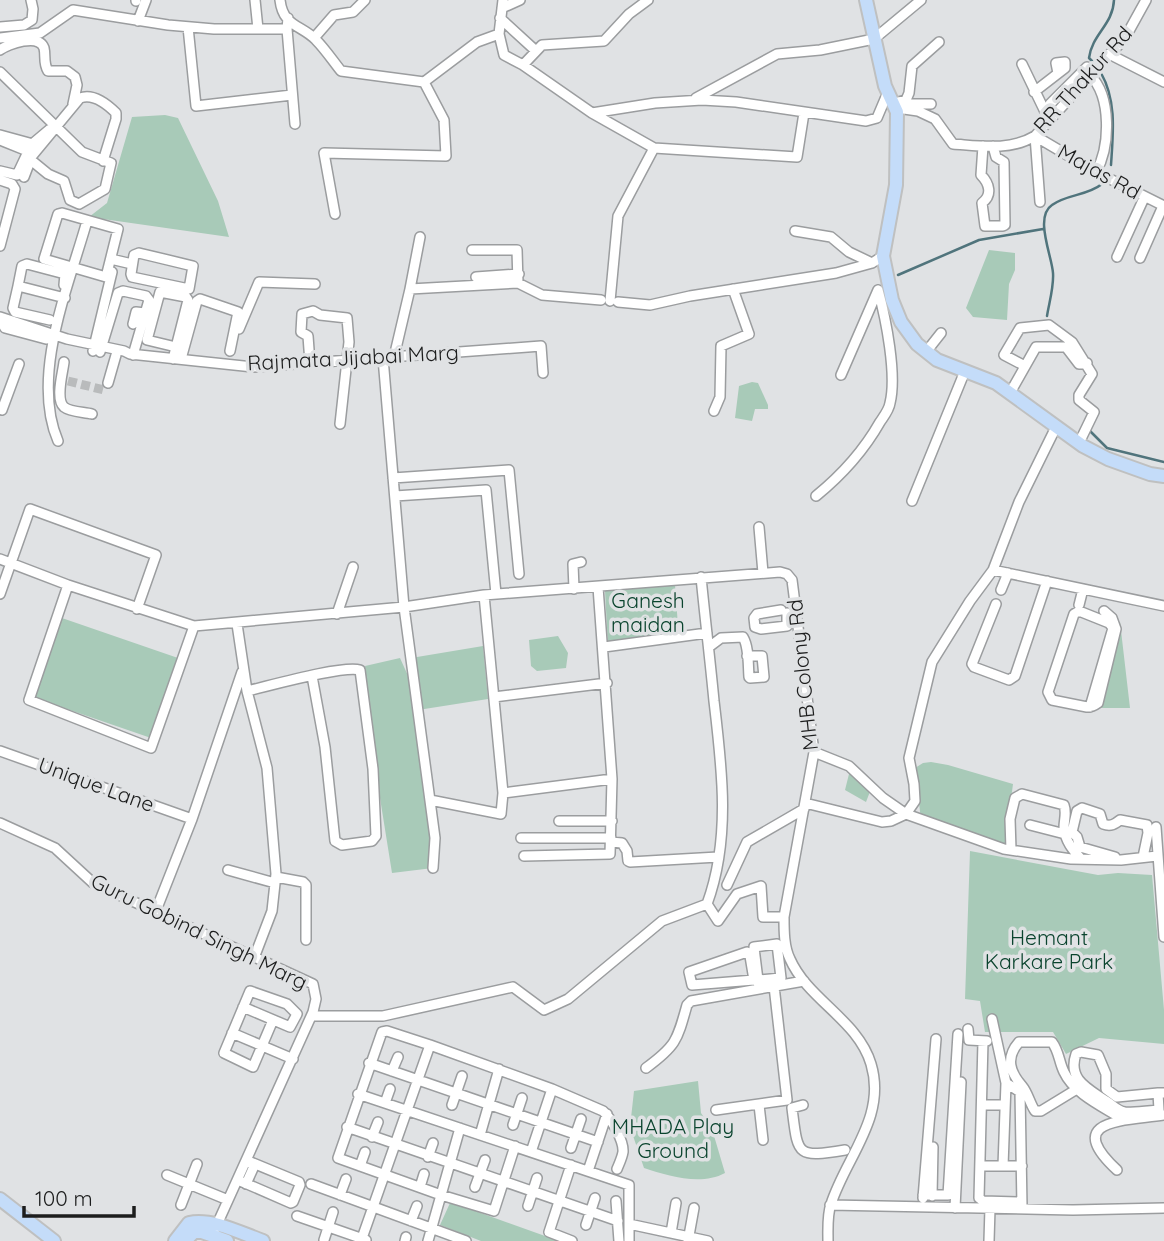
<svg xmlns="http://www.w3.org/2000/svg" width="1164" height="1241" viewBox="0 0 1164 1241" font-family="Quicksand,sans-serif">
<style>
.green{fill:#a8cab8}
.lines{fill:none;stroke-linecap:round;stroke-linejoin:round}
.stream{stroke:#50747c;stroke-width:2.5}
.minor-tunnel{stroke:#b9bbbc;stroke-width:9;stroke-dasharray:9 4.5;stroke-linecap:butt}
.minor-casing{stroke:#9b9d9f;stroke-width:12}
.major-casing{stroke:#bfc0c0;stroke-width:16}
.minor{stroke:#fff;stroke-width:9}
.major{stroke:#c4dcf9;stroke-width:12}
.labels{text-anchor:middle;stroke-width:7;stroke-linejoin:round;paint-order:stroke}
.street-label{font-size:21px;fill:#1c1d1d;stroke:#e0e2e4}
.park-label{font-size:21px;fill:#0a442e;stroke:#e0e2e4}
</style>
<rect width="100%" height="100%" fill="#e0e2e4"/>
<path class="green" d="M165,115L178,118L218,201L229,237L89,217L107,203L132,117Z
M989,250L1015,253V270L1009,284L1007,320L973,317L966,308Z
M752,382L758,383L768,405V409H755L752,421L735,418L739,386Z
M675,585L678,626L661,638L608,645L605,591Z
M59,617L178,658L151,738L32,697Z
M1120,622L1130,708H1101Z
M558,636L568,653L566,668L537,671L531,666L529,640Z
M483,646L488,699L418,710L425,767L433,868L392,873L376,773L365,666L400,658L414,689L411,658Z
M931,762L948,765L1013,784L1009,814L1008,845L921,820L915,768L923,763Z
M850,770L871,789L866,802L845,790Z
M970,851L1098,875L1118,873L1152,875L1164,1010V1044L1099,1038L1066,1054L1053,1032H985L980,1001L965,999Z
M698,1081L701,1113L712,1129L725,1173C701,1186 668,1176 644,1168L630,1127L634,1091Z
M450,1203L464,1207L559,1241H481L440,1225Z"/>
<g class="lines">
<path class="stream" d="M1093,62L1089,58C1092,34 1113,25 1114,0
M1101,73C1117,101 1113,134 1111,165
M898,275L979,240L1043,229
M1047,316C1049,303 1054,287 1053,273C1052,256 1034,217 1052,205C1067,194 1087,196 1102,184
M1089,430L1107,448L1164,462"/>
<path class="minor-tunnel" d="M68,381L104,390L108,383"/>
<defs>
<path id="minor" d="M255,0L258,29
M280,0C283,27 302,25 316,40C325,49 333,61 341,71L424,82L444,120L446,156L324,153L335,214
M503,0L499,34L504,55L523,65L592,113L654,148L618,216L610,301
M136,1V0
M502,8L520,0
M500,18L536,51
M138,21L146,0
M0,27L24,25L32,20L33,9L31,0
M188,27L196,106L292,95
M287,29L295,124
M0,38L40,33L73,10L168,25L214,29H287L288,18
M314,38L334,15L353,12L365,0
M0,50C8,44 39,33 44,48C46,56 43,63 48,71H67L75,77L77,85L73,104
M1109,54L1164,82
M1022,64L1049,120
M523,65L542,45L604,41L629,14L648,0
M0,72L82,152L111,163L105,189L79,204L70,200L64,181L48,174L26,156L17,175L0,171
M1090,75C1112,97 1110,147 1096,172
M424,82L477,42L499,34
M1034,92L1065,68V62L1056,63L1058,73
M696,98L777,54L820,50L874,39L921,0
M894,103L906,100L909,93L912,66L939,42
M904,104H931
M1050,104L1087,67
M897,108L918,111L935,119L953,144C981,146 1010,151 1035,136L1125,38L1146,0
M592,113L655,103L702,100L736,102L866,121L877,118L888,92
M0,135L33,144
M1035,136L1096,172L1164,206
M1035,136L1040,202
M0,140L25,150L50,129
M983,146L981,175C989,183 993,195 982,203L985,226H1003L1005,225L1004,162L996,157L993,146
M654,148L797,157L804,113
M24,177L32,156L80,98C93,93 107,104 116,113V119L103,161
M0,180L12,184L15,189L0,246
M62,213L118,229L106,277L44,259L58,214Z
M795,231L831,237L849,252L872,263
M472,250H517L518,283
M139,253L193,266L189,289L132,277L131,274L134,255Z
M1117,257L1144,198
M1140,258L1163,206
M115,260L132,264
M476,277L519,274
M64,285L65,274L27,264L22,266L18,286L65,298
M18,286L13,308L15,312L50,320
M410,289L420,237
M618,302L650,305L690,296L836,273L872,263L883,256
M0,317L67,339L124,351L130,354L253,367L541,346L543,373
M0,320L5,328L46,339
M133,324L136,312L145,313
M239,329L259,282L315,284
M93,351L112,272
M100,352L118,293L123,291L146,296L149,300L133,355
M926,352L941,333
M394,357L410,289L518,283L542,295L601,300
M383,358L404,607L435,838L433,868
M173,359L188,300L186,297L160,292L147,340L176,347
M181,359L197,301L200,299L238,312L230,351
M64,362C63,372 55,399 64,407C70,412 84,412 92,414
M310,363L308,336L301,332L302,314L313,311L320,315L347,318L349,342L340,424
M1025,366L1004,355L1020,328L1049,325L1072,342L1092,374L1079,395V400L1094,412L1079,443
M841,375L878,290
M108,383L116,355
M1010,393L1036,347H1066L1079,364L1087,363
M0,409L2,410L19,364
M714,411L720,397L721,346L749,334L733,289
M58,441C30,376 69,285 87,221
M393,478L509,470L519,574
M395,496L486,490L496,594
M816,496C843,474 863,452 880,422C884,416 889,410 890,403C897,375 886,319 878,290
M912,501L965,371
M759,527L763,573
M0,559L68,585L194,626L404,607L484,595L780,572L787,574L792,580L814,752L784,917C784,931 784,947 790,959C808,1000 858,1020 871,1064C887,1117 846,1157 831,1204C827,1215 828,1229 828,1241
M993,570L1164,606
M68,585L29,700L151,748L194,626
M574,589L573,564L581,562
M1001,590L1008,573
M0,594L30,509L156,555L137,609
M996,604L972,664L974,667L1009,680L1015,676L1047,581
M1079,605L1083,589
M781,610L757,614L754,618L755,627L761,629L787,626V613
M337,614L353,567
M237,624L247,691L267,768L276,874L272,911L254,958
M604,647L707,633
M709,647L721,638L743,637C749,647 748,664 749,677L750,678L764,677L762,656H747
M247,691C269,686 342,665 360,670L373,769L376,836L372,841L342,845L335,841L325,747L312,676
M494,697L607,683
M1090,707L1113,628L1109,623L1079,611L1074,614L1048,692L1052,700L1087,707C1092,707 1094,706 1098,703L1116,629L1112,618L1104,611
M0,751L192,819
M814,752L849,766L883,798L906,814L1004,849L1071,859L1121,860L1157,856
M503,793L612,779
M430,800L501,814L503,793L484,595
M805,803L882,822L891,821L906,814L915,801L914,784L909,758L932,662L970,601L993,570L1019,502L1056,427
M559,821H612
M0,823L55,848L93,883L313,984L316,999L313,1012L215,1229
M1030,825L1065,834
M1156,827L1164,937
M521,838H611
M611,842L622,843L627,851L628,861L630,862L718,857
M1011,850L1010,819L1015,798L1022,794L1064,805C1067,813 1064,819 1064,828C1065,841 1073,850 1081,859
M524,856L610,854L612,779L598,587
M1115,857L1080,847L1077,837L1072,832L1077,811L1082,808L1100,814L1103,824C1111,827 1115,824 1120,820L1147,825L1148,833L1143,857
M228,870L275,883
M276,877L303,882L306,885V940
M727,885L747,842L804,809
M707,904L718,921L737,894L761,886L763,917H784
M155,913L192,819L242,672
M754,980L750,956L747,952L689,972L692,985L754,980C763,980 772,979 780,978H781L777,944L754,947V948L759,988
M243,1007L290,1027L297,1014L287,1004L250,991L224,1053L253,1067L273,1020
M312,1016H383L513,987L544,1010L568,999L662,921L707,904C731,839 722,768 714,701C710,659 705,618 701,577
M992,1019L1006,1083L1020,1092L1022,1207
M968,1029L969,1040L987,1041
M232,1033L293,1059
M983,1041L979,1198L983,1201L1022,1202
M430,1045L387,1031L382,1032L338,1158L441,1195L494,1211L515,1146
M369,1063L598,1142
M646,1068C676,1046 677,1041 687,1005L691,1001L804,981
M392,1071L398,1057
M1077,1089L1041,1111H1035C1030,1104 1028,1093 1022,1086C1010,1072 1005,1058 1019,1042H1052C1059,1051 1059,1062 1064,1072C1074,1094 1104,1107 1124,1120
M1158,1093L1159,1110C1148,1111 1136,1113 1125,1112C1117,1111 1113,1105 1106,1101C1089,1089 1067,1080 1076,1054L1081,1052L1098,1055L1106,1074V1089L1117,1097L1158,1093H1164
M358,1094L629,1185V1241
M385,1103L390,1089
M452,1105L462,1076
M759,1105L763,1140
M803,1105L792,1108C798,1156 796,1158 845,1150
M982,1105H1005
M716,1110L787,1100L774,986
M513,1125L522,1098
M347,1127L618,1221
M480,1135L499,1069
M372,1137L378,1122
M571,1148L581,1119
M531,1152L552,1089
M428,1157L433,1143
M571,1165L549,1232L572,1241
M360,1166L365,1152
M980,1166H1022
M1003,1166L1006,1083
M1117,1170C1061,1118 1127,1121 1164,1115
M588,1171L607,1114
M167,1175L228,1200
M238,1180L291,1203L293,1202L300,1185L299,1182L248,1161
M246,1184L255,1164
M311,1184L466,1241
M420,1187L424,1174
M475,1187L485,1160
M340,1195L346,1179
M923,1195H948L958,1034
M932,1196L933,1147
M923,1198L936,1039
M616,1201L619,1241
M181,1205L197,1164
M830,1205L1073,1210L1164,1208
M528,1206L537,1178
M955,1208L961,1082
M297,1216L366,1240
M411,1221L417,1206
M629,1224L708,1241
M586,1225L595,1198
M671,1233L676,1203
M324,1240L333,1212
M361,1241L430,1045L552,1089L603,1111C611,1118 624,1141 623,1152C622,1158 619,1164 617,1169
M405,1241L406,1237
M428,1241L460,1128
M688,1241L694,1208
M989,1241L990,1208"/>
<path id="major" d="M866,0L885,86L897,112L896,185L883,256L892,300L901,322L917,344L937,360L996,383L1083,446L1108,459L1150,474L1164,476
M0,1199L54,1241
M175,1241L189,1223C212,1218 241,1233 263,1241
M185,1241L194,1232H202L227,1241"/>
</defs>
<use href="#minor" class="minor-casing"/>
<use href="#major" class="major-casing"/>
<use href="#minor" class="minor"/>
<use href="#major" class="major"/>
</g>
<g class="labels">
<g class="street-label">
<text transform="translate(1083 80) rotate(-48)" y="7">RR Thakur Rd</text>
<text transform="translate(1099 172) rotate(29)" y="7">Majas Rd</text>
<text transform="translate(353 358) rotate(-3)" y="7">Rajmata Jijabai Marg</text>
<text transform="translate(803 675) rotate(-96)" y="7">MHB Colony Rd</text>
<text transform="translate(96 785) rotate(20)" y="7">Unique Lane</text>
<text transform="translate(199 932) rotate(26)" y="7">Guru Gobind Singh Marg</text>
</g>
<g class="park-label">
<text x="648" y="608">Ganesh<tspan x="648" dy="24">maidan</tspan></text>
<text x="1049" y="945">Hemant<tspan x="1049" dy="24">Karkare Park</tspan></text>
<text x="673" y="1134">MHADA Play<tspan x="673" dy="24">Ground</tspan></text>
</g>
</g>
<path d="M24 1206v10h110v-10" fill="none" stroke="#1c1d1d" stroke-width="3.5"/>
<text x="35" y="1206" font-size="21" fill="#1c1d1d" stroke="#e0e2e4" stroke-width="5" paint-order="stroke">100 m</text>
</svg>
